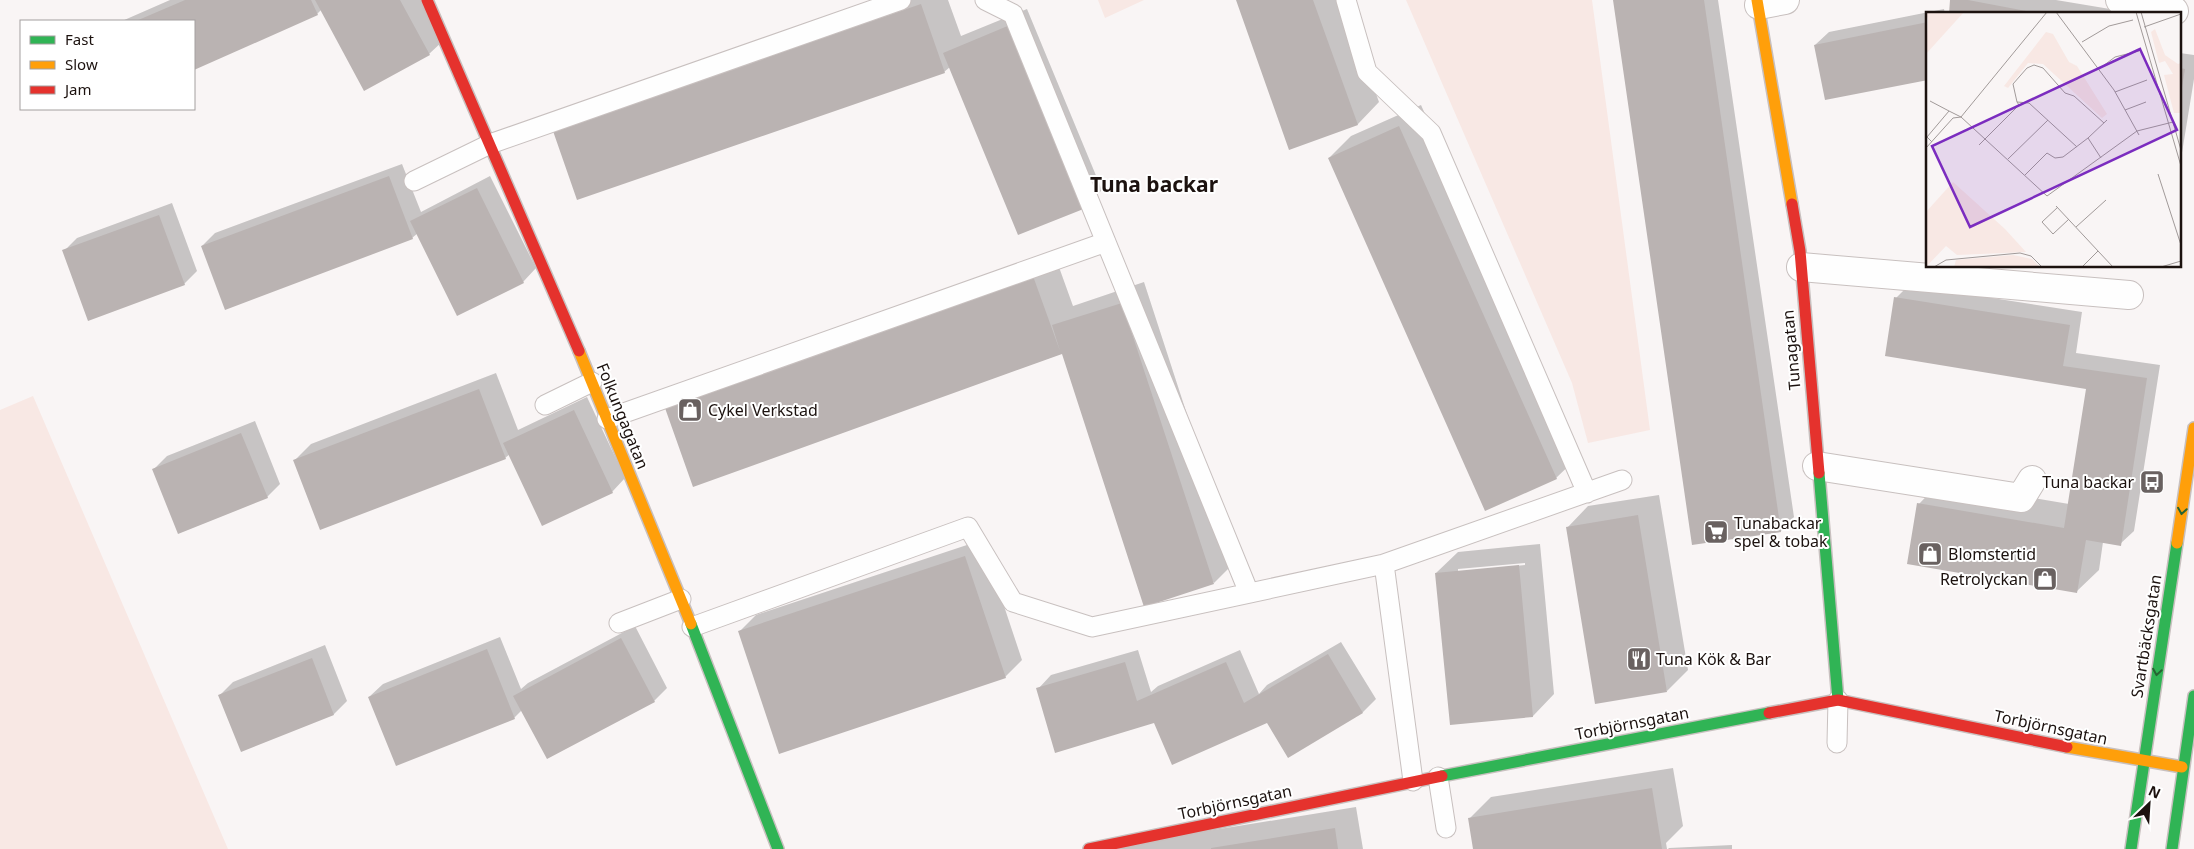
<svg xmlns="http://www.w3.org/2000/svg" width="2194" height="849" viewBox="0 0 2194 849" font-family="'Noto Sans',sans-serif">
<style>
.green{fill:#f8e8e4}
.shadow{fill:#0003;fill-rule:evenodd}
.building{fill:#bab3b2}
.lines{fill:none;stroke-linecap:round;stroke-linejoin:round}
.lane-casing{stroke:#c8c0bf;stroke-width:21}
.street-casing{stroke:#c8c0bf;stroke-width:30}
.fast-casing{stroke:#c8c0bf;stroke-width:14}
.slow-casing{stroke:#c8c0bf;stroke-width:14}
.jam-casing{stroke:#c8c0bf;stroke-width:14}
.lane{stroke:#fefefe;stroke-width:19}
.street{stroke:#fefefe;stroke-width:28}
.fast{stroke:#30b455;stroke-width:11}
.slow{stroke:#ff9f0a;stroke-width:11}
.jam{stroke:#e5322d;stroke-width:11}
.oneway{stroke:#266332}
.labels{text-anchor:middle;stroke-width:4;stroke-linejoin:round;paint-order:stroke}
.street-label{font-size:16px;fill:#1c120f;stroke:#fff}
.poi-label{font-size:16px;fill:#1c120f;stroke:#fff;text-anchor:start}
.district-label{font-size:21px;font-weight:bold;fill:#1c120f;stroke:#fff}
.inset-road{fill:none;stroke:#a19a99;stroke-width:1}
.view{fill:#7b2cbf;fill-opacity:0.15;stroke:#7b2cbf;stroke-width:2.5}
.inset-edge{fill:none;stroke:#1c120f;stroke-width:2.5}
</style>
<rect width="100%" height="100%" fill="#f9f5f5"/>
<path class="green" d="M1098,0H1144L1105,18Z
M1406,0H1592L1650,430L1588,443L1572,383Z
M33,396L228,849H0V410Z"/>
<path class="shadow" d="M170,0H421L443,41L429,54L365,89L322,9L317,14L194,68V21H122Z
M894,0H948L961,36L1027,9L1102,190L1085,207L950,67L944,72L555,131Z
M1237,0H1342L1379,102L1358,124L1290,148Z
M1614,0H1718L1794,517L1781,531L1693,543Z
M1952,0H2056L2122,11V14H1950Z
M1944,9L1945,14H1928V78L1815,45L1829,32Z
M2180,53L2194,55V79L2180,165Z
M1421,105L1578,457L1556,478L1329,158L1351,136Z
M402,164L421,212L490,176L536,268L523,282L418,233L412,238L202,246L215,233Z
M172,203L197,271L184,284L64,251L77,238Z
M1055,256L1073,306L1144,282L1235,562L1214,583L1063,353L694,485Z
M1909,285L2082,312L2076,353L2160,365L2134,531L2120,544L2103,542L2099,570L2077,591L1919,504L1940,482L2069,504L2088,388L1896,298Z
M496,373L518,430L587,397L625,478L612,492L510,454L505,458L295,460L311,444Z
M255,421L280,484L267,497L153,470L167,456Z
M1659,495L1688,670L1667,691L1567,528L1588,506Z
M982,540L1022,660L1005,677L739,632L756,615Z
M1540,544L1554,694L1533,716L1451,723L1436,573L1458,552ZM1525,563V565L1458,572V569Z
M635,626L667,688L654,701L522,710L514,718L369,697L383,684L500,637L521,689L528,683Z
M1341,642L1376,699L1363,712L1289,756L1268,721H1154L1038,689L1051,675L1138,650L1151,692L1158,686L1240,650L1259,694L1267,685Z
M325,645L347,701L334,714L242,750L220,695L233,682Z
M1673,768L1683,826L1666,843L1667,849H1475L1470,818L1491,797Z
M1356,807L1363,849H1096Z
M1732,845V849H1668L1669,848Z"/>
<path class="building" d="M185,0H311L318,15L194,70V21H136Z
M315,0H400L430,55L364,91Z
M1236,0H1313L1358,125L1289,150Z
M1613,0H1704L1781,532L1692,545Z
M1950,0H1968L2042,14H1949Z
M921,4L945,73L577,200L553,131Z
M1928,22V80L1825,100L1814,45Z
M1010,25L1086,208L1018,235L943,53Z
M2180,68L2185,69L2181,93H2180Z
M1399,126L1557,479L1485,511L1328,158Z
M389,176L413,239L225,310L201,246Z
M477,188L524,283L457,316L410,221Z
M159,215L185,285L88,321L62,250Z
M1033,276L1060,351L1052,325L1122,303L1214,584L1144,607L1062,354L693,487L665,408Z
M1894,297L2070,325L2063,366L2147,378L2121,546L2086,540L2077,593L1907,564L1917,503L2064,528L2086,389L1885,356Z
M479,389L506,459L320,530L293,460Z
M574,410L613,493L542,526L503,443Z
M241,433L268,498L178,534L152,469Z
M1638,515L1667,692L1595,704L1566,527Z
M965,556L1006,678L779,754L738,631Z
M1519,565L1533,717L1450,725L1435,573Z
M621,638L655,702L547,759L513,696Z
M487,649L515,719L396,766L368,697Z
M1328,654L1363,713L1288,758L1267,723L1172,765L1154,723L1055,753L1036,688L1125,662L1137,701L1226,662L1244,703Z
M312,658L334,715L241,752L218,695Z
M1652,788L1662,849H1473L1468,818Z
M1335,828L1338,849H1211V848Z"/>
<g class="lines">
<defs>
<path id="lane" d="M985,0L1013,14L1249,593
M1346,0L1367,72L1431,133L1587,493
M414,181L490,144L901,0
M545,405L592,382
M607,419L1106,242
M619,623L681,599
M692,627L968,527L1013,602L1092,627L1384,564
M1837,743L1838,700
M1438,777L1446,828
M1413,781L1384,564L1622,480"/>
<path id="street" d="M2120,0L2174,11
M1759,5L1785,0
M1801,267L2129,295
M1817,466L2021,498L2032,480"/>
<path id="fast" d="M1819,473L1838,700
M691,624L778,849
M1442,776L1769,713
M2131,849L2177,543
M2172,849L2194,696"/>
<path id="slow" d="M1757,0L1792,204
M579,351L691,624
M2177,543L2194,428
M2067,747L2182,767"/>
<path id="jam" d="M427,0L579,351
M1792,204L1800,251L1819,473
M1769,713L1838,700L2067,747
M1089,849L1442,776"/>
</defs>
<use href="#lane" class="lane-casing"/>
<use href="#street" class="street-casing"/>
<use href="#fast" class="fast-casing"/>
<use href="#slow" class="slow-casing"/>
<use href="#jam" class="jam-casing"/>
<use href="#lane" class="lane"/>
<use href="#street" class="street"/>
<use href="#fast" class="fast"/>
<use href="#slow" class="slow"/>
<use href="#jam" class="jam"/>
</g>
<defs><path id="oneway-chevron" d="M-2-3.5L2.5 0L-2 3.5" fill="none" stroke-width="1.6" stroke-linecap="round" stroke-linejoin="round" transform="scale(1.25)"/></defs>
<g class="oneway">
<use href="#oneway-chevron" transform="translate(2182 511) rotate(99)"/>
<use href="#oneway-chevron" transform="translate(2157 672) rotate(99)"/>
</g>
<defs>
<symbol id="shop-square" viewBox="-11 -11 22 22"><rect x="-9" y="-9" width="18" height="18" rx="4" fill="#696160" stroke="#fff"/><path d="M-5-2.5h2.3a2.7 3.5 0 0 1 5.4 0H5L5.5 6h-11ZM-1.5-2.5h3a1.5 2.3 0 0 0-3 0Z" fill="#fff"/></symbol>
<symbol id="bus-square" viewBox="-11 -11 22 22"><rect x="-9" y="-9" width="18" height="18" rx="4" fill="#696160" stroke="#fff"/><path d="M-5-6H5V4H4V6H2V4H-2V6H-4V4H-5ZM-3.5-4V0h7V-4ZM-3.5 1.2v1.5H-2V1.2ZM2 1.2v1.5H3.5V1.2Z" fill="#fff"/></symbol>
<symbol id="supermarket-square" viewBox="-11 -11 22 22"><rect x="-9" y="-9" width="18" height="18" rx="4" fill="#696160" stroke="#fff"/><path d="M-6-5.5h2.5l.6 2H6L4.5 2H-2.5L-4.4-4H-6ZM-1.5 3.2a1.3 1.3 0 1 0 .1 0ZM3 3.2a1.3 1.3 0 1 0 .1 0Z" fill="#fff"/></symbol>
<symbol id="restaurant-square" viewBox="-11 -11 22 22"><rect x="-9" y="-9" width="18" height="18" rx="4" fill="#696160" stroke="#fff"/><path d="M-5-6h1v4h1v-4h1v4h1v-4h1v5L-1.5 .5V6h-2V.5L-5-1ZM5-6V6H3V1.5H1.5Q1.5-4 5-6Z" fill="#fff"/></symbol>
</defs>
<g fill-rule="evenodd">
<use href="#shop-square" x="676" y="396" width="28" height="28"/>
<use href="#bus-square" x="2138" y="468" width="28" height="28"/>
<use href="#supermarket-square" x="1702" y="518" width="28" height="28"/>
<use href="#shop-square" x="1916" y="540" width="28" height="28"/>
<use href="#shop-square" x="2031" y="565" width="28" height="28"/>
<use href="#restaurant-square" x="1625" y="645" width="28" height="28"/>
</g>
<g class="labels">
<g class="street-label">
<text transform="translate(1791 350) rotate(-95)" y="6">Tunagatan</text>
<text transform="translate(623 416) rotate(68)" y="6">Folkungagatan</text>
<text transform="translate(2146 636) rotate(-81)" y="6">Svartbäcksgatan</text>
<text transform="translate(1632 723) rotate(-11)" y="6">Torbjörnsgatan</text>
<text transform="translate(2051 727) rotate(12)" y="6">Torbjörnsgatan</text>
<text transform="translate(1235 802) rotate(-12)" y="6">Torbjörnsgatan</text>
</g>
<g class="poi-label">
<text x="708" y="416">Cykel Verkstad</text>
<text x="2134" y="488" text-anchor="end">Tuna backar</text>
<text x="1734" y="529">Tunabackar<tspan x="1734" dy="18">spel &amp; tobak</tspan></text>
<text x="1948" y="560">Blomstertid</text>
<text x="2028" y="585" text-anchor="end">Retrolyckan</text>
<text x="1656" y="665">Tuna Kök &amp; Bar</text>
</g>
<g class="district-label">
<text x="1154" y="192">Tuna backar</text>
</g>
</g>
<g transform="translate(1926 12)">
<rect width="255" height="255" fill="#f9f5f5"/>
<path d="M0,0H38L0,42L2,8ZM229,17L239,43L252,52L255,51V101H248L238,63L247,62L239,49L233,51L225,20ZM120,20L127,22L143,50L151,54L181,102L176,106L117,52L102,51L82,76L78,74ZM27,170L79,217L100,240L31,243L20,234L0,255V200ZM87,243L106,247L114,255H28L30,248Z" fill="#f8e8e4"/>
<path class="inset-road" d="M130,0L188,78L213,123M210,0L255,154M215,0L255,138M218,15L255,2M156,30L183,14L207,8M173,57L189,45L213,39M189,80L221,68M4,89L23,99M199,98L220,90M6,130L1,125L23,99L35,105L121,184L211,119L247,110M53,133L93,93L91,90M151,135L103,91L91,90L87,72L101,56L108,53L117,56L139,81L148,84L178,111M0,136L27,106L35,105L121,0M175,146L162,126L181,108M82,147L122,108M232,162L255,233M99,163L121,141L129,146L137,145L162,126M130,194L187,255M132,195L116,210L127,222L143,207M150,215L180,188M8,255L20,248L94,241L105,244L116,255M156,255L172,239M235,255L255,249"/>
<path class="view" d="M214,37L251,118L44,215L6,134Z"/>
<rect width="255" height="255" class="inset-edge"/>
</g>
<rect x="20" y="20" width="175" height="90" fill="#ffffff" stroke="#a4a09f"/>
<rect x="30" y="36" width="25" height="8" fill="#30b455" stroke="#a4a09f"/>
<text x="65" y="45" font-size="15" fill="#1c120f">Fast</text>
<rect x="30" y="61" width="25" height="8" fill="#ff9f0a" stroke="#a4a09f"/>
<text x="65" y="70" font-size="15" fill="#1c120f">Slow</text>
<rect x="30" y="86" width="25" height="8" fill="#e5322d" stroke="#a4a09f"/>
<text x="65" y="95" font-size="15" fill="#1c120f">Jam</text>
<g transform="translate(2149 804) rotate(25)" stroke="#ffffff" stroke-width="4" paint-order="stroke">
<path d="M0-4L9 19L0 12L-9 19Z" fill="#1c120f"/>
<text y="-8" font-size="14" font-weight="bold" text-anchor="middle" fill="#1c120f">N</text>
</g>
</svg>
